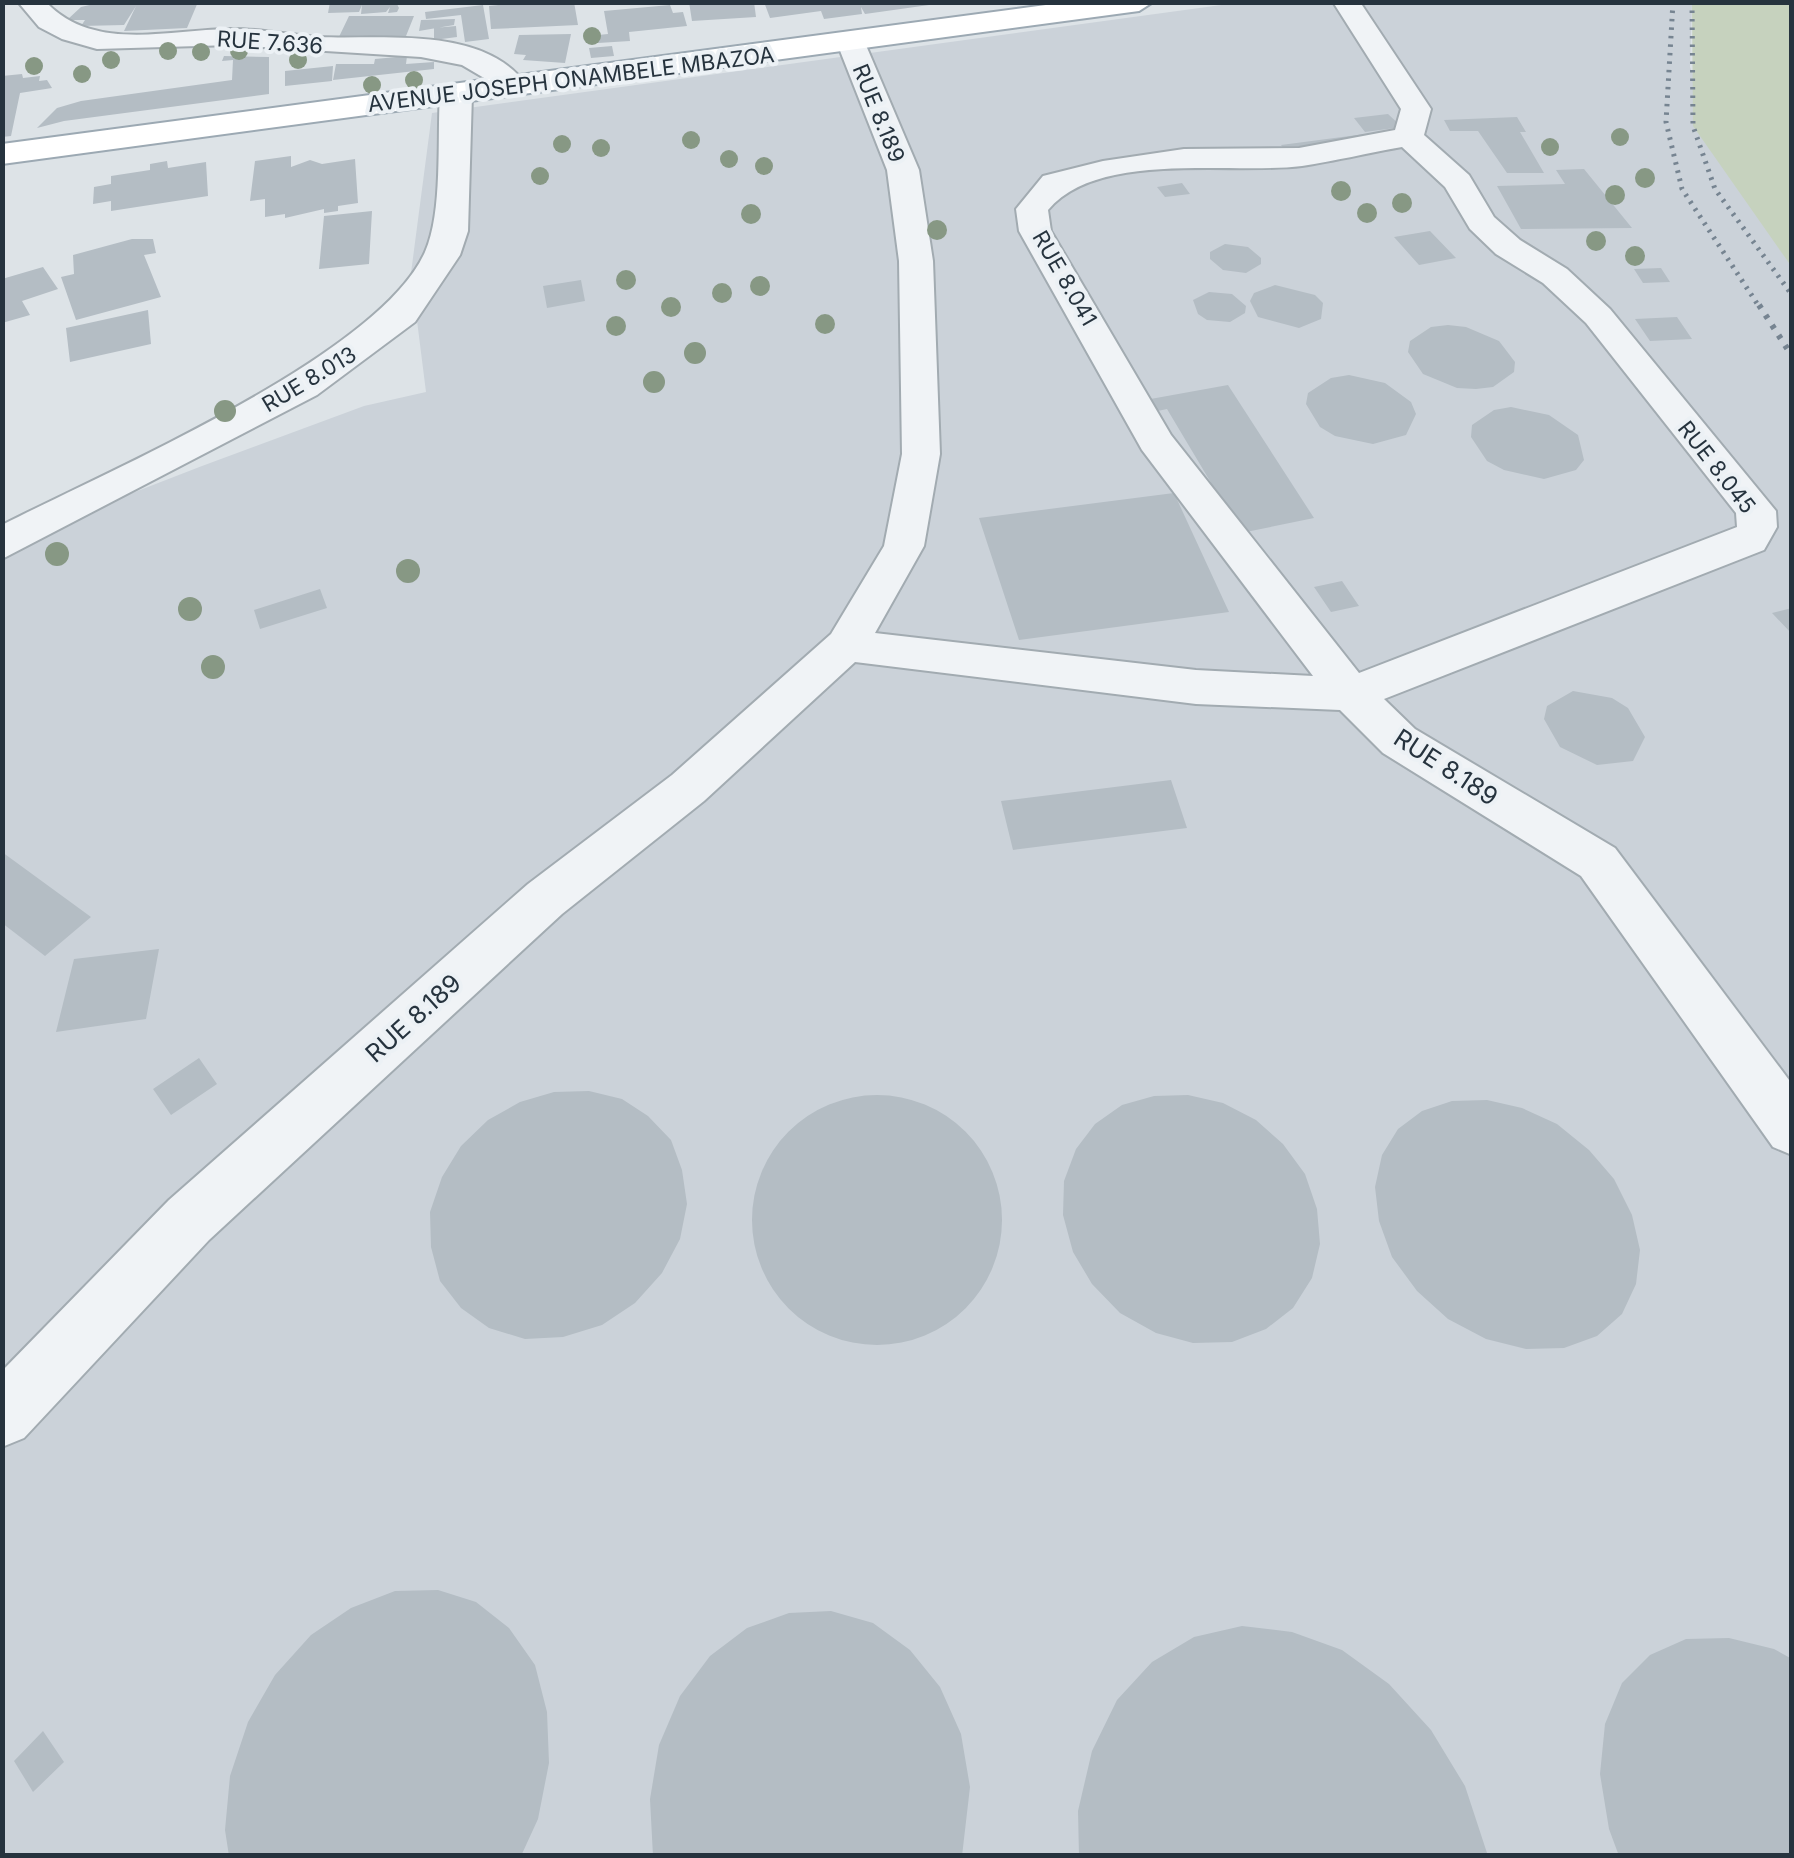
<svg xmlns="http://www.w3.org/2000/svg" width="1794" height="1858" viewBox="0 0 1794 1858" font-family="Inter,sans-serif">
<style>
.built{fill:#cbd2d9}
.green{fill:#c6d2be}
.building{fill:#b4bdc4}
.lines{fill:none;stroke-linecap:round;stroke-linejoin:round}
.minor-casing{stroke:#a2abb1;stroke-width:4}
.tertiary-casing{stroke:#a2abb1;stroke-width:4}
.primary-casing{stroke:#9ca9b3;stroke-width:4}
.minor{fill:#f0f3f6;fill-rule:evenodd}
.tertiary{fill:#f0f3f6;fill-rule:evenodd}
.primary{fill:#fff;fill-rule:evenodd}
.rail-far1{stroke:#768491;stroke-width:5;stroke-dasharray:2.5 6;stroke-linecap:butt}
.rail{stroke:#768491;stroke-width:6;stroke-dasharray:4 8;stroke-linecap:butt}
.tree{fill:#879884}
.labels{text-anchor:middle;stroke-width:8;stroke-linejoin:round;paint-order:stroke}
.far-street-label{font-size:22px;fill:#26333e;stroke:#ecf1f5}
.street-label{font-size:25px;fill:#26333e;stroke:#ecf1f5}
</style>
<rect width="100%" height="100%" fill="#dde3e7"/>
<path class="built" d="M1236,3H1692L1690,67L1733,178L1791,266V1855L3,1856V552L37,530L202,466L364,406L426,392L411,273L432,113Z"/>
<path class="green" d="M1692,3H1791V266L1693,126Z"/>
<path class="building" d="M138,2H198L187,28L124,31Z
M330,2H396L399,8L397,12L388,13L390,7L386,12L361,14L362,5L359,12L328,13Z
M528,2H574L578,25L491,29L489,6Z
M689,2H754L756,17L692,21Z
M764,2H929V5L865,14L861,7L862,14L824,19L821,11L770,18Z
M98,3H138L124,25L81,26L85,20H67L81,7Z
M483,5L489,39L465,42L461,15L426,19L425,12Z
M670,5L673,13L683,12L687,26L629,32L630,41L598,43V35L608,34L604,11Z
M349,16H414L404,41H337Z
M455,19L454,25L419,31L421,20Z
M456,26L457,37L434,40V28Z
M571,34L565,63L523,60L526,55L514,54L519,35Z
M612,46L614,56L591,58L589,48Z
M224,56L269,57V94L64,121L37,128L57,108L81,101L232,80L233,60L222,61Z
M407,56L406,64L434,62V69L333,80L336,64H374L375,59Z
M333,66L332,81L285,86V71Z
M22,74L23,78L40,76L39,81L47,80L52,88L20,93L11,136L2,137V76Z
M1388,114L1402,127L1365,132L1354,118Z
M1517,117L1526,132H1520L1544,173H1507L1478,131H1450L1444,120Z
M1388,131L1402,143L1369,149L1372,153L1296,164L1281,145Z
M291,156V167L310,160L322,164L355,159L358,203L338,206V211L324,213V209L285,218V214L265,217V199L250,201L255,161Z
M167,161L168,168L206,162L208,196L111,211V201L93,204L94,187L111,184V176L150,170V164Z
M1584,169L1632,228L1521,229L1497,186L1565,184L1556,170Z
M1182,183L1190,194L1165,197L1157,187Z
M372,211L369,264L319,269L324,216Z
M1430,231L1456,258L1419,265L1394,237Z
M132,239H153L156,253L144,255L161,297L76,320L61,277L74,274L73,255Z
M1225,244L1248,247L1261,258V264L1246,273L1223,270L1210,259V252Z
M43,267L58,289L22,301L30,315L2,323V279Z
M1661,268L1670,282L1643,283L1634,269Z
M581,280L585,301L547,308L543,286Z
M1275,285L1315,295L1323,303L1321,319L1299,328L1258,317L1250,301L1254,293Z
M1209,292L1232,294L1246,306L1245,313L1230,322L1207,320L1198,314L1193,300Z
M148,310L151,344L70,362L66,328Z
M1677,317L1692,339L1650,341L1635,319Z
M1448,325L1466,327L1499,341L1515,362L1514,372L1493,387L1476,389L1457,388L1423,374L1408,352L1410,341L1431,327Z
M1349,375L1385,383L1411,402L1416,414L1406,435L1373,444L1335,436L1320,427L1306,404L1308,393L1331,378Z
M1228,385L1314,518L1241,533L1167,409L1153,412L1145,400Z
M1511,407L1549,415L1578,435L1584,460L1576,470L1544,479L1504,470L1487,461L1471,437L1472,425L1494,410Z
M1174,493L1229,612L1019,640L979,518Z
M1342,581L1359,606L1331,612L1314,587Z
M320,589L327,608L260,629L254,610Z
M1792,608V634L1772,613Z
M1573,691L1612,698L1628,708L1645,737L1633,761L1597,765L1560,747L1544,719L1547,706Z
M1171,780L1187,828L1013,850L1001,801Z
M2,852L91,917L45,956L2,923Z
M159,949L146,1019L56,1032L74,959Z
M199,1058L217,1084L171,1115L153,1089Z
M589,1091L622,1099L648,1116L671,1140L682,1170L687,1204L680,1239L662,1273L635,1303L602,1325L563,1337L525,1339L489,1328L461,1308L440,1281L431,1247L430,1212L442,1177L461,1146L488,1120L520,1102L554,1092Z
M752 1220a125 125 0 1 1 250 0a125 125 0 1 1-250 0Z
M1188,1095L1223,1103L1256,1120L1283,1144L1305,1174L1317,1209L1320,1244L1312,1278L1293,1308L1266,1329L1232,1342L1193,1343L1156,1333L1120,1313L1092,1284L1073,1252L1063,1215L1064,1181L1076,1149L1095,1124L1122,1105L1154,1096Z
M1487,1100L1522,1108L1557,1124L1589,1150L1614,1179L1632,1215L1640,1250L1636,1284L1622,1314L1597,1336L1564,1348L1526,1349L1486,1339L1448,1319L1417,1291L1392,1257L1379,1221L1375,1187L1382,1155L1398,1129L1422,1111L1452,1101Z
M438,1590L476,1602L509,1628L535,1665L547,1712L549,1763L538,1819L521,1856H229L225,1830L230,1776L248,1722L275,1675L311,1635L351,1608L395,1591Z
M831,1611L873,1623L910,1650L940,1687L961,1734L970,1787L962,1856H653L650,1799L659,1745L680,1696L710,1656L747,1628L789,1613Z
M1242,1626L1292,1632L1342,1650L1389,1684L1431,1730L1465,1786L1488,1856H1079L1078,1811L1092,1751L1117,1700L1152,1662L1194,1637Z
M1729,1638L1774,1649L1792,1659V1856H1619L1609,1829L1600,1774L1605,1724L1622,1683L1650,1655L1686,1639Z
M43,1731L64,1762L33,1792L14,1761Z"/>
<g class="lines">
<defs>
<path id="minor" d="M18,2H46C93,52 167,30 228,29C259,28 289,35 319,37C383,40 485,25 527,86L513,95L462,65L421,57L232,45L97,49L62,39L39,27Z
M1333,2H1360L1431,109L1424,135L1469,175L1494,217L1520,240L1567,269L1610,309L1776,511L1777,527L1764,550L1384,699L1415,729L1615,848L1792,1084V1155L1773,1147L1581,876L1383,753L1340,710L1196,704L855,662L704,801L562,914L209,1240L24,1438L2,1447V1371L169,1200L528,884L672,775L831,634L884,546L902,454L899,261L887,170L837,43L841,37L851,35L865,43L919,170L933,261L940,454L924,546L875,633L1196,670L1313,676L1142,450L1019,231L1016,209L1043,176L1103,161L1184,149L1299,148L1395,130L1401,109ZM1402,147L1445,187L1470,229L1496,254L1543,283L1586,323L1736,513L1737,527L1359,673L1171,435L1051,231L1048,210C1098,150 1230,175 1302,166C1335,161 1368,153 1402,147Z"/>
<path id="tertiary" d="M456,84L472,94L468,231L460,255L415,322L317,395L2,559V525C107,471 379,356 425,252C443,212 437,139 440,94Z"/>
<path id="primary" d="M1068,2H1153L1139,11L2,164V144Z"/>
</defs>
<use href="#minor" class="minor-casing"/>
<use href="#tertiary" class="tertiary-casing"/>
<use href="#primary" class="primary-casing"/>
<use href="#minor" class="minor"/>
<use href="#tertiary" class="tertiary"/>
<use href="#primary" class="primary"/>
<path class="rail-far1" d="M1673,2L1666,122L1682,189L1760,308
M1692,2L1693,126L1715,189L1792,295"/>
<path class="rail" d="M1759,305L1792,356"/>
</g>
<g class="tree">
<circle cx="592" cy="36" r="9"/>
<circle cx="168" cy="51" r="9"/>
<circle cx="239" cy="51" r="9"/>
<circle cx="201" cy="52" r="9"/>
<circle cx="111" cy="60" r="9"/>
<circle cx="298" cy="60" r="9"/>
<circle cx="34" cy="66" r="9"/>
<circle cx="82" cy="74" r="9"/>
<circle cx="414" cy="80" r="9"/>
<circle cx="372" cy="85" r="9"/>
<circle cx="1620" cy="137" r="9"/>
<circle cx="691" cy="140" r="9"/>
<circle cx="562" cy="144" r="9"/>
<circle cx="1550" cy="147" r="9"/>
<circle cx="601" cy="148" r="9"/>
<circle cx="729" cy="159" r="9"/>
<circle cx="764" cy="166" r="9"/>
<circle cx="540" cy="176" r="9"/>
<circle cx="1645" cy="178" r="10"/>
<circle cx="1341" cy="191" r="10"/>
<circle cx="1615" cy="195" r="10"/>
<circle cx="1402" cy="203" r="10"/>
<circle cx="1367" cy="213" r="10"/>
<circle cx="751" cy="214" r="10"/>
<circle cx="937" cy="230" r="10"/>
<circle cx="1596" cy="241" r="10"/>
<circle cx="1635" cy="256" r="10"/>
<circle cx="626" cy="280" r="10"/>
<circle cx="760" cy="286" r="10"/>
<circle cx="722" cy="293" r="10"/>
<circle cx="671" cy="307" r="10"/>
<circle cx="825" cy="324" r="10"/>
<circle cx="616" cy="326" r="10"/>
<circle cx="695" cy="353" r="11"/>
<circle cx="654" cy="382" r="11"/>
<circle cx="225" cy="411" r="11"/>
<circle cx="57" cy="554" r="12"/>
<circle cx="408" cy="571" r="12"/>
<circle cx="190" cy="609" r="12"/>
<circle cx="213" cy="667" r="12"/>
</g>
<g class="labels">
<g class="far-street-label">
<text transform="translate(270 42) rotate(4)" y="8">RUE 7.636</text>
<text transform="translate(571 79) rotate(-7)" y="8">AVENUE JOSEPH ONAMBELE MBAZOA</text>
<text transform="translate(879 113) rotate(68)" y="8">RUE 8.189</text>
<text transform="translate(1065 278) rotate(60)" y="8">RUE 8.041</text>
<text transform="translate(309 379) rotate(-31)" y="8">RUE 8.013</text>
<text transform="translate(1717 467) rotate(52)" y="8">RUE 8.045</text>
</g>
<g class="street-label">
<text transform="translate(1446 767) rotate(33)" y="9">RUE 8.189</text>
<text transform="translate(413 1018) rotate(-42)" y="9">RUE 8.189</text>
</g>
</g>
<rect width="1794" height="1858" fill="none" stroke="#26333e" stroke-width="10"/>
</svg>
